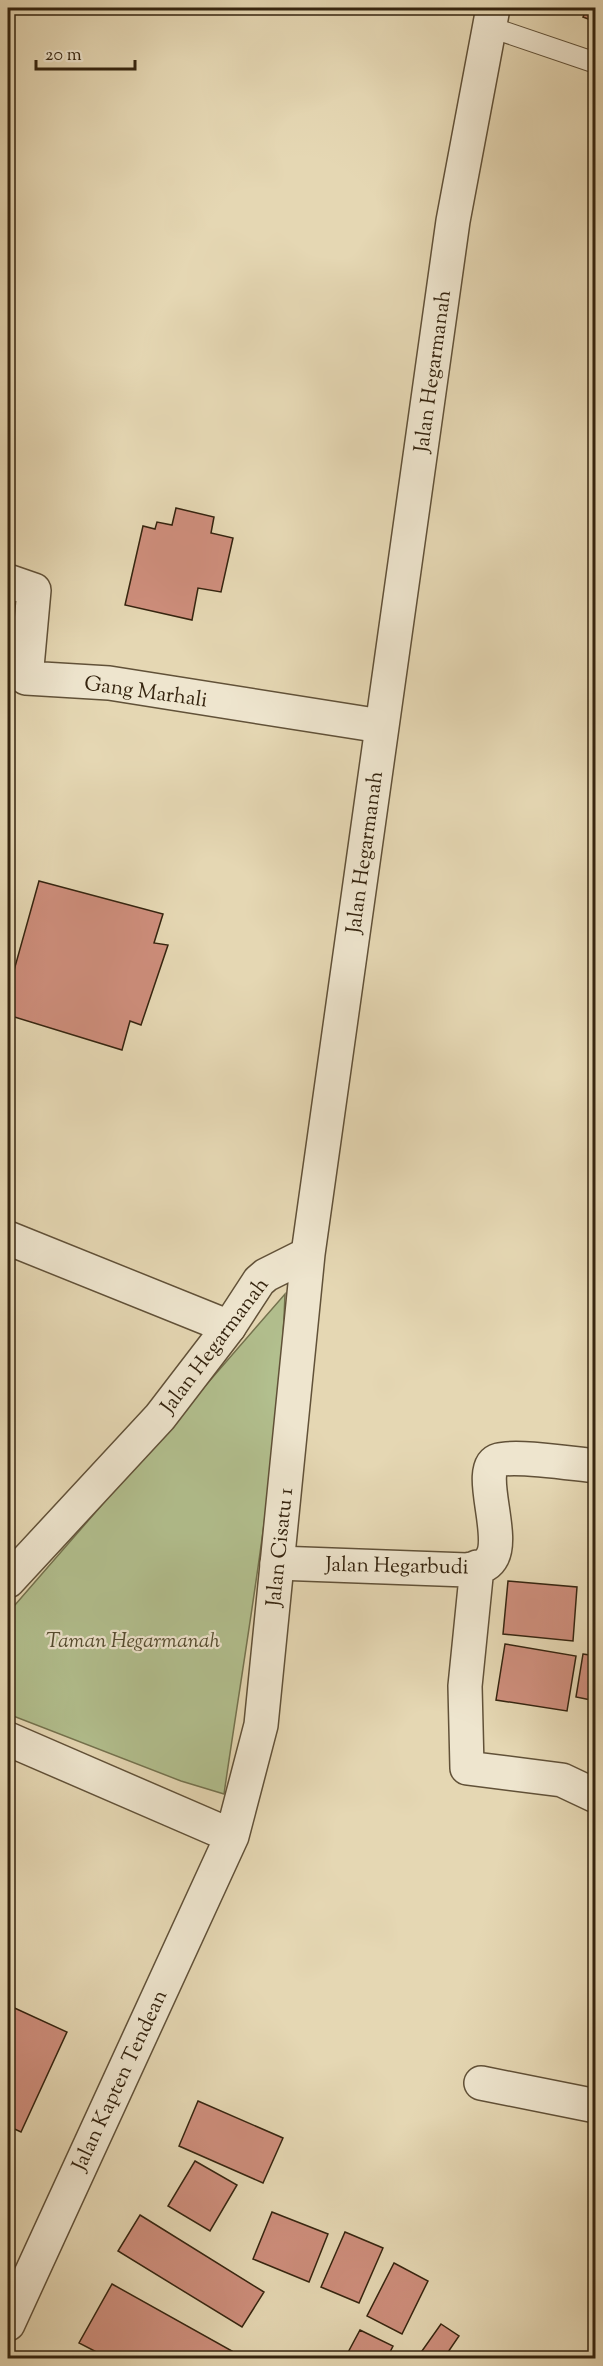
<svg xmlns="http://www.w3.org/2000/svg" width="603" height="2366" viewBox="0 0 603 2366" font-family="'Sorts Mill Goudy',serif">
<style>
.green{fill:#b2bf8e;stroke:#74724e;stroke-width:1.5}
.building{fill:#ce8e7c;stroke:#35240f;stroke-width:1.5}
.lines{fill:none;stroke-linecap:round;stroke-linejoin:round}
.service-casing{stroke:#615138;stroke-width:22}
.minor-casing{stroke:#615138;stroke-width:36}
.tertiary-casing{stroke:#615138;stroke-width:36}
.service{stroke:#eee5ce;stroke-width:20}
.minor{stroke:#eee5ce;stroke-width:33}
.tertiary{stroke:#eee5ce;stroke-width:33}
.labels{text-anchor:middle;stroke-width:4.5;stroke-linejoin:round;paint-order:stroke}
.street-label{font-size:21px;fill:#35240f;stroke:#eee5ce}
.park-label{font-size:21px;font-style:italic;fill:#544b2f;stroke:#eee5ce}
</style>
<rect width="100%" height="100%" fill="#e5d7b3"/>
<filter id="stains"><feTurbulence type="fractalNoise" baseFrequency=".00333" numOctaves="4"/><feColorMatrix values="0 0 0 0 .2 0 0 0 0 .09 0 0 0 0 .02 0 0 0 .5 -.17"/></filter>
<radialGradient id="worn" r=".72"><stop offset=".6" stop-color="#630" stop-opacity="0"/><stop offset="1" stop-color="#630" stop-opacity=".3"/></radialGradient>
<path class="green" d="M285,1294C279,1462 248,1628 224,1794L181,1781L8,1714V1613Z"/>
<path class="building" d="M587,8H596V22L583,17Z
M176,508L214,517L211,533L233,538L221,592L198,588L192,620L125,605L143,526L155,529L157,522L172,525Z
M39,881L163,914L154,943L168,945L141,1025L130,1021L122,1050L8,1015V973L13,974Z
M508,1581L577,1587L573,1641L503,1634Z
M505,1644L576,1656L567,1711L496,1700Z
M583,1654L596,1656V1701L576,1697Z
M8,2005L67,2032L21,2132L8,2126Z
M198,2101L283,2138L263,2183L179,2146Z
M195,2161L237,2185L210,2231L168,2206Z
M272,2212L328,2234L309,2282L253,2259Z
M140,2215L264,2292L242,2327L118,2251Z
M345,2232L383,2248L359,2303L321,2287Z
M394,2263L428,2281L402,2334L367,2316Z
M112,2284L232,2351L228,2358H108L79,2343Z
M441,2324L459,2336L444,2358H417Z
M360,2330L393,2346L387,2358H345Z"/>
<g class="lines">
<defs>
<path id="service" d="M490,27L596,63"/>
<path id="minor" d="M8,581L34,590L26,678L109,683L381,726
M8,1238L229,1327
M277,1563L467,1570C476,1568 486,1567 491,1559C507,1536 474,1467 499,1460C518,1455 574,1464 596,1466
M477,1567L465,1686L467,1768L562,1780L596,1796
M481,2083L596,2106"/>
<path id="tertiary" d="M8,1581L160,1417L229,1327L259,1281L266,1275L308,1254
M8,1739L232,1836
M8,2324L232,1836L261,1725L308,1254L453,221L493,8"/>
</defs>
<use href="#service" class="service-casing"/>
<use href="#minor" class="minor-casing"/>
<use href="#tertiary" class="tertiary-casing"/>
<use href="#service" class="service"/>
<use href="#minor" class="minor"/>
<use href="#tertiary" class="tertiary"/>
</g>
<g class="labels">
<g class="street-label">
<text transform="translate(432 371) rotate(-82)" y="7">Jalan Hegarmanah</text>
<text transform="translate(146 691) rotate(8)" y="7">Gang Marhali</text>
<text transform="translate(364 852) rotate(-82)" y="7">Jalan Hegarmanah</text>
<text transform="translate(214 1345) rotate(-53)" y="7">Jalan Hegarmanah</text>
<text transform="translate(279 1547) rotate(-84)" y="7">Jalan Cisatu 1</text>
<text transform="translate(397 1565) rotate(1)" y="7">Jalan Hegarbudi</text>
<text transform="translate(119 2080) rotate(-65)" y="7">Jalan Kapten Tendean</text>
</g>
<g class="park-label">
<text x="133" y="1647">Taman Hegarmanah</text>
</g>
</g>
<rect width="603" height="2366" fill="none" stroke="#e5d7b3" stroke-width="30"/>
<rect x="9" y="9" width="585" height="2348" fill="none" stroke="#35240f" stroke-width="3"/>
<rect x="15" y="15" width="573" height="2336" fill="none" stroke="#35240f" stroke-width="1.5"/>
<path d="M36 60v9h99v-9" fill="none" stroke="#35240f" stroke-width="3"/>
<text x="45" y="60" font-size="18" fill="#35240f" stroke="#eee5ce" stroke-width="4.5" paint-order="stroke">20 m</text>
<rect width="100%" height="100%" filter="url(#stains)"/>
<rect width="100%" height="100%" fill="url(#worn)"/>
</svg>
